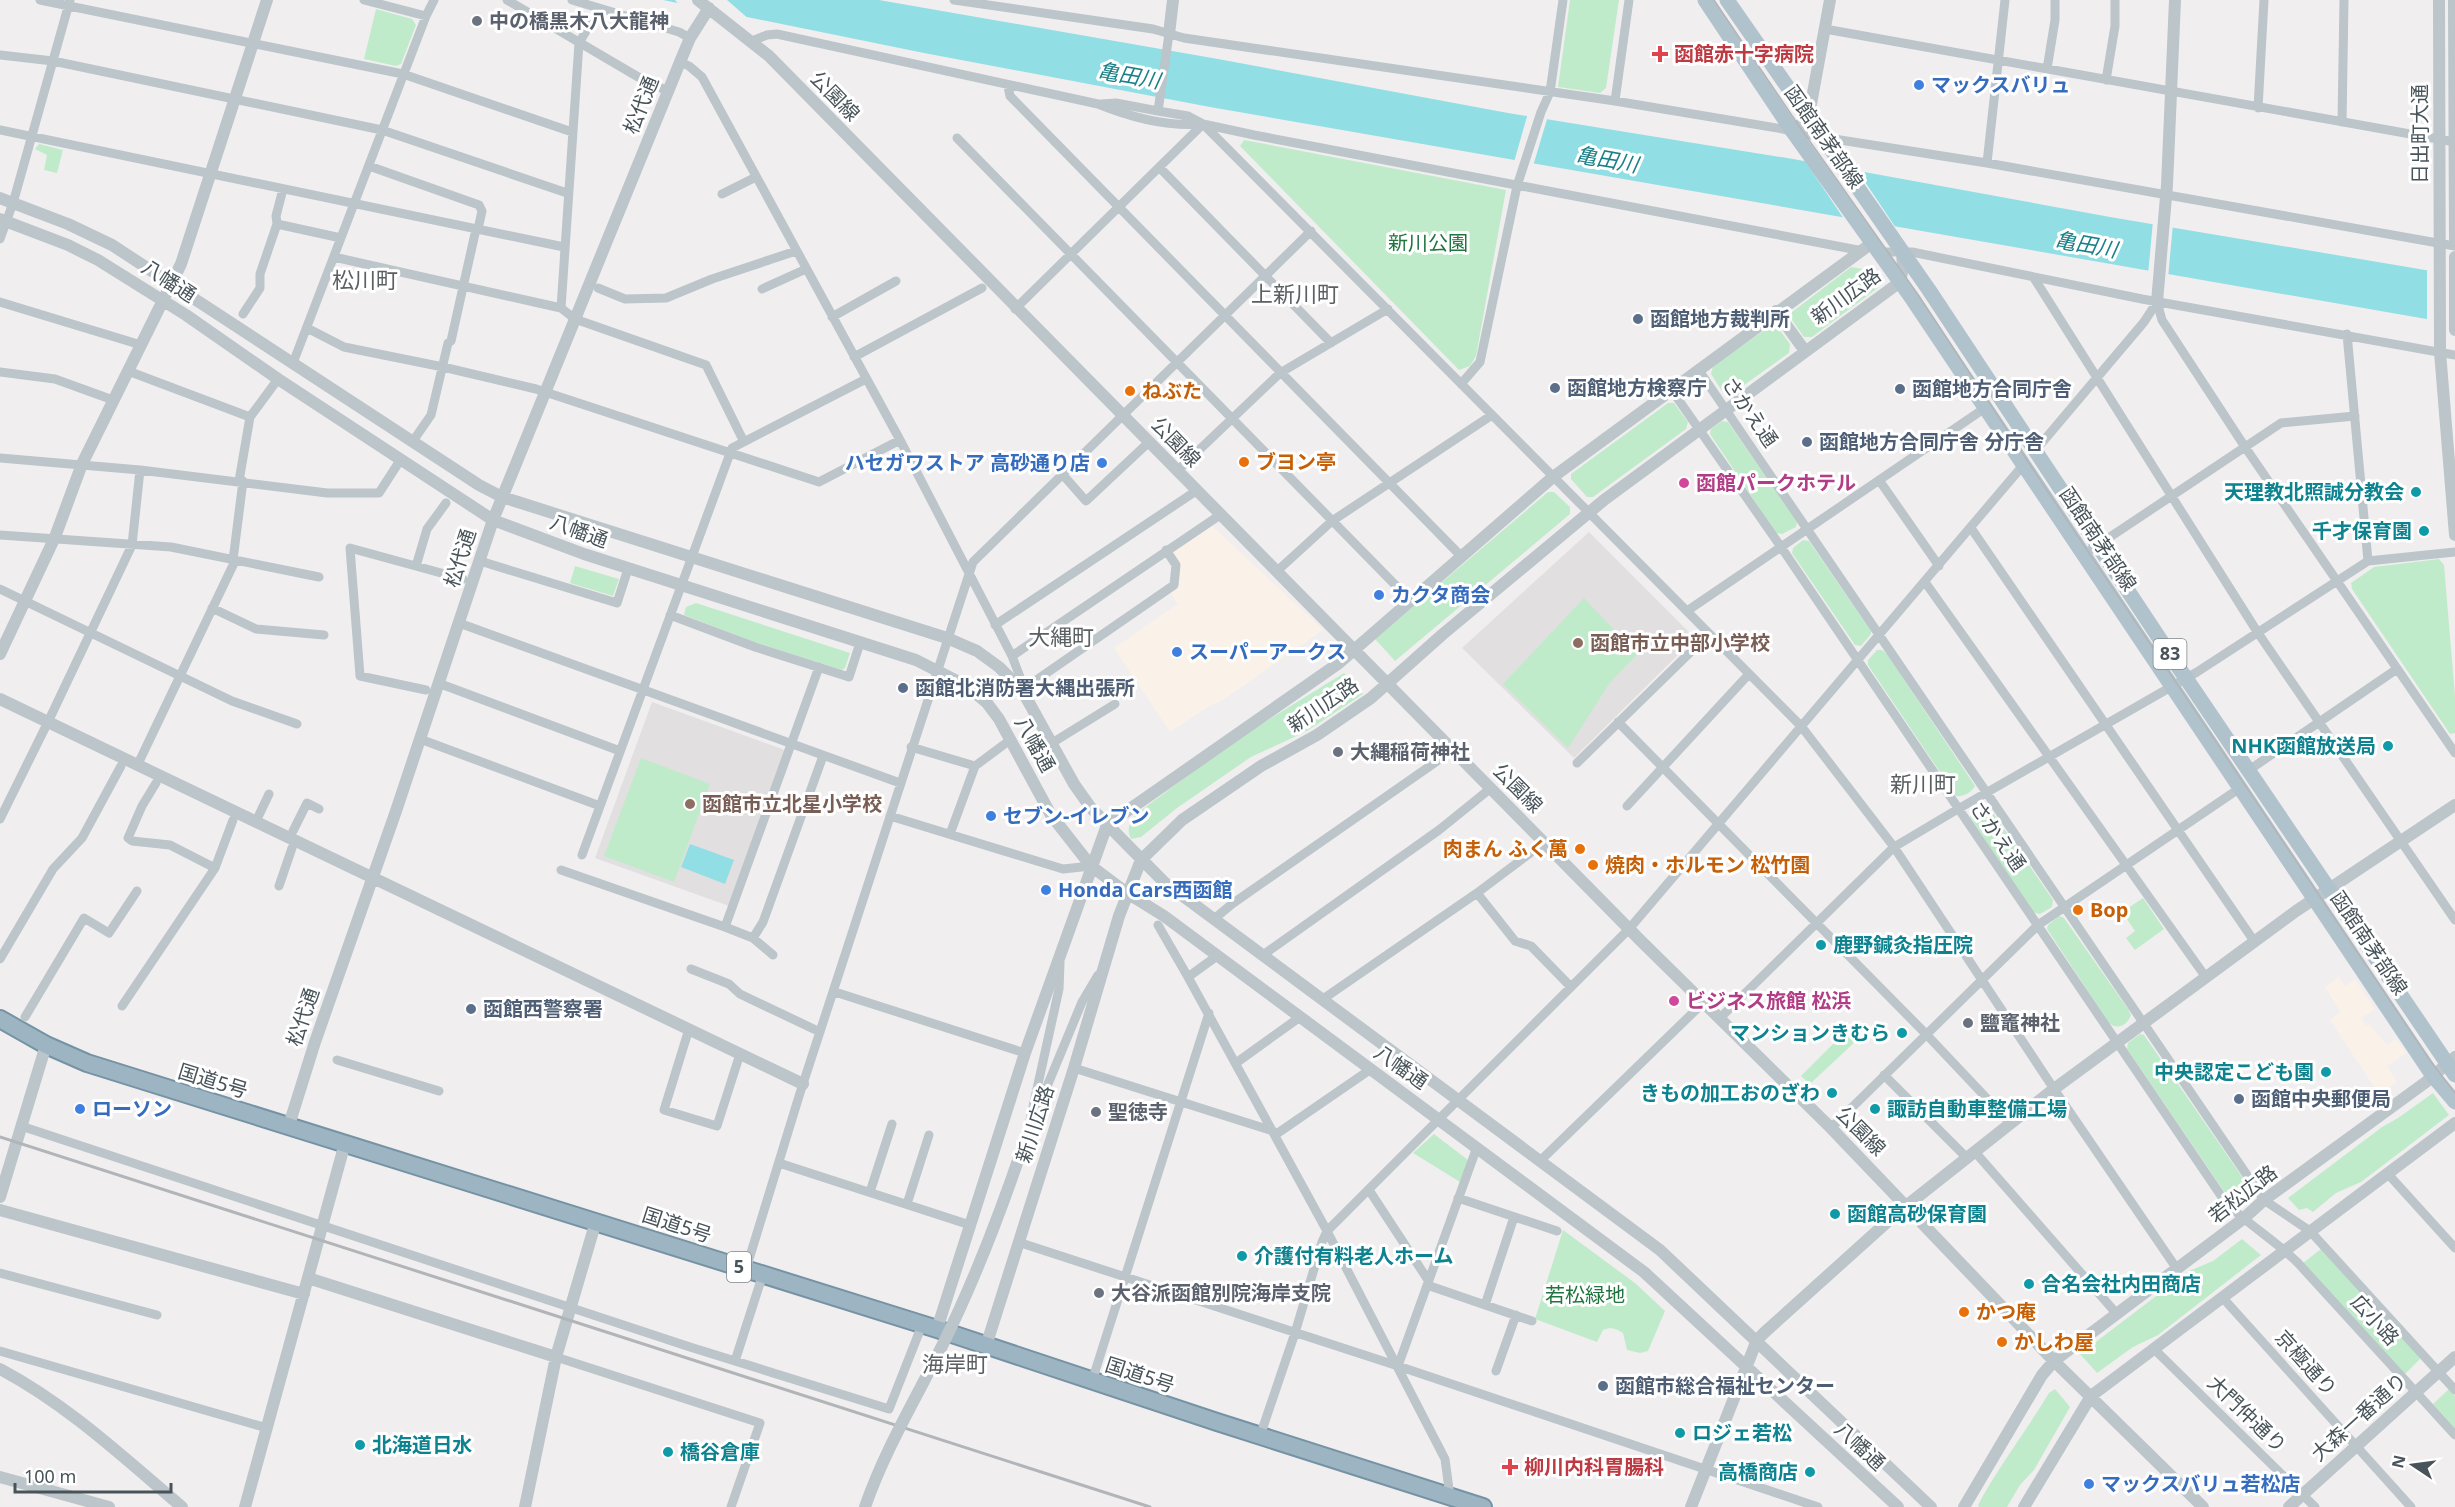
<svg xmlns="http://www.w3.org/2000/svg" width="2455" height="1507" viewBox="0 0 2455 1507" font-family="'Noto Sans','Noto Sans JP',sans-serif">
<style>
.commercial{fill:#faf2e9}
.education{fill:#e1dfe0}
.green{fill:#c0ebca}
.water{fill:#91dfe4}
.pier{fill:#f1eeef}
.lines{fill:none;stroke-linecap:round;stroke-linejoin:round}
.trunk-casing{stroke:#7593a4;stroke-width:20}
.minor{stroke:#bbc5ca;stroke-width:9}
.tertiary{stroke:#bbc5ca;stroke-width:12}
.primary{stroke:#b0c2cb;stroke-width:15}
.trunk{stroke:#9db5c2;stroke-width:16}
.tram{stroke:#b1b5b8;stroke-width:1.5}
.rail{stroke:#b1b5b8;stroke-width:3}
.tertiary-bridge{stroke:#bbc5ca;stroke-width:12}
.worship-dot{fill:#6b7280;stroke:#fff;stroke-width:2}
.health-dot{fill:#e0444e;stroke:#fff;stroke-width:2}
.shop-dot{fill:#3f7fe0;stroke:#fff;stroke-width:2}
.service-dot{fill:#5c6f8a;stroke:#fff;stroke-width:2}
.food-dot{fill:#e8710a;stroke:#fff;stroke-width:2}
.hotel-dot{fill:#d1479c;stroke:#fff;stroke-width:2}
.culture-dot{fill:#0f9aa8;stroke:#fff;stroke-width:2}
.education-dot{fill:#8d6e63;stroke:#fff;stroke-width:2}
.labels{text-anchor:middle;stroke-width:6;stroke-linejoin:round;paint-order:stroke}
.shield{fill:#fff;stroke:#7f878c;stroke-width:1.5}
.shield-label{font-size:18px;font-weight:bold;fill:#48545a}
.worship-label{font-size:20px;font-weight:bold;fill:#5b616d;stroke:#fff;text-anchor:start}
.health-label{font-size:20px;font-weight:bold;fill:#be3a42;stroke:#fff;text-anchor:start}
.shop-label{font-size:20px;font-weight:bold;fill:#366cbe;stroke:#fff;text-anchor:start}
.street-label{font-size:20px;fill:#48545a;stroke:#fff}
.park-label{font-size:20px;fill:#1f753d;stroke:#fff}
.service-label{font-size:20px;font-weight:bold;fill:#4e5e75;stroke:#fff;text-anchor:start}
.food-label{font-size:20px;font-weight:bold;fill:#c56008;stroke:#fff;text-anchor:start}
.hotel-label{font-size:20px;font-weight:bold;fill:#b23c85;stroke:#fff;text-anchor:start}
.culture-label{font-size:20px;font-weight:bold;fill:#0d838f;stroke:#fff;text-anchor:start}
.education-label{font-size:20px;font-weight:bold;fill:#785e54;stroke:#fff;text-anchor:start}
.water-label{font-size:21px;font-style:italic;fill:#188087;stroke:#fff}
.quarter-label{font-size:22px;fill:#5b6062;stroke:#fff}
</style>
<rect width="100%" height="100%" fill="#f1eeef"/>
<path class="commercial" d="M1211,525L1323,630L1224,699L1206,708L1170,732L1114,648L1178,604L1170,592L1176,585L1169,550Z
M2339,977L2345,986L2355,979L2375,1009L2361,1018L2366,1026L2369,1024L2387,1045L2396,1039L2406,1053L2387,1066L2397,1082L2379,1094L2330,1020L2341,1012L2325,987Z"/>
<path class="education" d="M1589,532L1695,638L1574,758L1462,648Z
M652,702L785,750L729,906L595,858Z"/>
<path class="green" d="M1570,0H1619L1606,88L1600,93L1558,87Z
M376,9L412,19L416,25L401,64L396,66L364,59Z
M1244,140L1506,190L1476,356L1470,366L1459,370L1240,146Z
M39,144L63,150L57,173L44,170L47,155L35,149Z
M1851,267L1869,270L1879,287L1812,337H1804L1790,317L1792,312Z
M1769,327L1778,328L1790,344L1789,353L1730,395L1724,394L1711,374L1713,366Z
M1668,403H1674L1688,422L1686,429L1593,497H1587L1571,479V474Z
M1722,421L1728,422L1797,522L1796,527L1782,534L1776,533L1710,434L1711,429Z
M1548,492H1554L1570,507V514L1395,661L1375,639Z
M1803,540L1809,541L1871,631V634L1861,646L1855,645L1792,553L1793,548Z
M2439,559L2444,565L2455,696V733L2450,734L2352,589L2351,583L2374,567Z
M575,566L619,579L613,596L570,583Z
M1584,598L1637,654L1609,684L1568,748L1503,684Z
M696,603L850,653L845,668L842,670L754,642L684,615L686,607Z
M1877,650H1882L1887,654L1975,786C1971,793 1963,797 1956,796L1868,665V660Z
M1344,673L1363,694L1307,731L1251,757L1177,808L1141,837L1131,839C1126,829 1130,823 1136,814L1239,738Z
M641,758L710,784L674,882L604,856Z
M1980,804H1987L2053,900L2052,907L2040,914L2032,912L1970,817L1971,811Z
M2143,898L2164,929L2135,950L2126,938L2135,931L2122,912Z
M2059,916L2064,918L2128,1009L2131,1015C2127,1026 2117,1030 2109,1023L2047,929L2048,925Z
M1847,1030L1857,1040L1810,1084L1801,1076Z
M2140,1034L2144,1035L2252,1191V1199L2239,1207L2234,1206L2127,1049L2128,1043Z
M2433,1093L2449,1115L2361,1182L2336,1193L2313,1212L2307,1208L2299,1210L2288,1198L2382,1127L2398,1118Z
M1434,1134L1468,1160L1460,1182L1413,1153Z
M1563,1230L1635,1283L1665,1311L1648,1351L1640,1353L1627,1350L1623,1333C1615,1328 1611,1327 1603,1330L1597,1342L1535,1319Z
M2242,1239L2261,1255L2158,1335L2133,1347L2097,1373L2080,1354L2189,1271L2213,1261Z
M2321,1249L2421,1358L2405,1374L2303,1263Z
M2055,1389L2070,1407L2034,1470L2020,1485L2007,1507H1979L1978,1505C1999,1466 2026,1431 2049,1393Z
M2449,1389L2455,1396V1428L2433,1404Z"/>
<path class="water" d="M663,0H879L1218,59L1508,113L1793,159L2110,217L2455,275V324L1210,107L924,53Z
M690,844L734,860L725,884L681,867Z"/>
<path class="pier" d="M675,0H727L750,20L680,6Z
M1528,113L1548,116L1533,166L1514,162Z
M1803,158L1855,167L1898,231L1846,222Z
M2153,221L2173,224L2168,278L2148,275Z
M2427,267L2455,272V327L2427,322Z"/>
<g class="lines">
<defs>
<path id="trunk" d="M0,1019L46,1045L87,1063L937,1329L1217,1422L1483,1507"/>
</defs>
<use href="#trunk" class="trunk-casing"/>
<path class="minor" d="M40,0L403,74L572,132
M364,0L426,16
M507,0L645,81L668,91
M572,0L679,32L690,38
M954,0L1153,29L1184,38L1615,101L1783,129L1821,137L1987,163L2455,246
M599,9L579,43L561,308L575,319L706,365L744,442
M1825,29L2455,142
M1169,34L1158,111L1188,116L1203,124L1254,135L1863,251
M752,41L767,35L777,34L1098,104C1130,117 1169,127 1203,124
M0,55L53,61L382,130L567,193
M680,62L689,66L702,77L900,440L1012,656L1020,677L1022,690L1174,585L1176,565L1166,550
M2047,69L2055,20V0
M2106,80L2115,26V0
M1008,86L1010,96L1460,555
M1615,101L1629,0
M1101,104L1116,103L1158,111
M2258,108L2264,0
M2342,122L2344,0
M1203,124L1801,726L1894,847L2054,1089L2177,1269
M0,130L564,247
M957,138L1410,600
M1987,163L2005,0
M369,166L479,205L482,211L478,229
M1159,167L1331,343
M722,194L756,177
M277,224L276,216L283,189
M0,239L13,203L70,0
M1876,252H1912L2142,299L2455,355
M334,257L561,308
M2034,278L2258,633L2455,920
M598,288L625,299L666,298L712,279L796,251
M762,289L806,269
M0,302L141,345
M2157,302L2162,320L2245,447L2455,753
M1015,309L1203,124
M243,314L260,288V274L277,224L341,238
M832,317L896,281
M307,328L344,347L443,367L536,389L819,482L900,440
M2347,334L2368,561
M854,357L982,288
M293,363L426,16L434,0
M1698,369L2264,1200L2310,1231L2455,1390
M128,371L250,417
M0,372L55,379L113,400
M1461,384L1480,362L1517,186L1541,112L1550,92L1563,0
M1671,389L1781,547L2226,1203C2249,1225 2276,1241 2298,1263L2455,1435
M413,441L431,415L448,343L451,341L476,229
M2034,452L2144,322L2157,302
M0,458L140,470L327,493H379L401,459
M1177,471L1280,373L1388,309
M1063,475L1086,501L1149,442
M1879,480L1939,566
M239,481L250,417L278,379
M1971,528L2254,941
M0,535L171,547L319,577
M2083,555L2281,423L2355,416
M233,560L243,481
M480,561L617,603L628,569
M416,566L427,529L446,503
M1276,572L1332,521L1492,415
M1925,582L2205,976
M0,589L232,701L297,724
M212,608L256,629L324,635
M1687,611L1985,408
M670,615L755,647L849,677L860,643
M459,623L900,783
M995,625L1196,491
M1012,656L1220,515
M438,683L620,751
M426,690L360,676L350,548L463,579
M48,722L132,545L140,470
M1618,722L1926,1034L2011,1124
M420,739L600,806
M1052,743L1115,704
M911,747L975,766
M1577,763L1709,634
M137,766L235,561
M2249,770L2397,669
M156,783L142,806L128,838L132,841L170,845L215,868
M1627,806L1749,674
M259,815L269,794
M890,816L1063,869L1091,866
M0,819L45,728
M293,831L307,803L319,809
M950,834L975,766L1010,740
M582,855L732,448L866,379
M561,870L725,927L753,938L773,955
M279,886L292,848
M1477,893L1515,941L1531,946L1571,987
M1214,919L1232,904L1453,750
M1158,925L1188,977
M725,927L819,667
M753,938L763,922L823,756
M1263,955L1439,830L1491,788
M1217,956L1188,977L1327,1231L1445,1459L1450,1497
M0,959L53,869L82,838L121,766
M691,969L729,984L740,994L820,1032
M835,992L1025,1053
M1323,999L1477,893L1545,842
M122,1006L215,868L233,820
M25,1017L84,918L109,933L137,891
M1719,1019L1894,847L1958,809L2197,672L2368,561L2455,552
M689,1029L664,1110L717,1126L740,1054
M337,1060L439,1091
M1236,1063L1300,1017
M1074,1068L1273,1131
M1884,1075L1967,1158
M1036,1113L1082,1002L1098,975
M21,1126L690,1347L889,1409L922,1325
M1831,1128L2038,925L2240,788
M1027,1134L1059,989L1060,963
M1275,1135L1371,1069
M1975,1152L2116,1313
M1540,1161L1703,1003
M779,1163L970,1225
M2388,1174L2455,1248
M1369,1190L1428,1280
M870,1192L892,1124
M1458,1198L1557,1231
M907,1204L929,1135
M1018,1242L1398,1366L1818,1507
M746,1269L800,1093L973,562L1311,231
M0,1273L157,1315
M1427,1285L1532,1321
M2222,1297L2411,1507
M1485,1305L1514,1217
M2153,1348L2315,1507
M0,1351L267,1428
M556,1357L760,1423L731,1507
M735,1361L763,1274
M1398,1366L1477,1147
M1496,1371L1516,1315
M1092,1381L1209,1013
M1260,1436L1295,1333L1322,1242L1327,1231L1629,929L2025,463"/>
<path class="tertiary" d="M698,0L769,56L1640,940L1831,1128L2054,1361L2203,1507
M2439,0L2440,352L2455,535
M2454,0L2455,241
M1169,34L1173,0
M1793,132L1807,118L1811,104L1830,0
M0,198L68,224L112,245L479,485L502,497L947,638L977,651L999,667L1022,690L1074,784L1091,808L1164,882L1660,1250L1931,1507
M0,219L68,245L98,260L186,315L278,379L493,520L584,554L916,660L967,686L987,703L999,719L1051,815L1091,866L1127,893L1164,916L1644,1272L1898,1507
M2455,257V330
M2157,302L2167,185L2175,0
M1776,311L1805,351
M0,654L55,537L82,464L181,264L267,0
M0,699L803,1084
M289,1125L315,1042L396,811L493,520L680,62L690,38L709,8
M0,1197L46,1045
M0,1210L304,1294
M308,1278L556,1357
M937,1329L1025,1053L1107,825L1339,663L1553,477L1872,243
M986,1346L1074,1068L1119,916L1141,860L1182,820L1261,766L1317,735L1371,698L1443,634L1604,500L1900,282L1903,267L1902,252
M0,1369C68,1405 123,1457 182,1507
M0,1477L109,1507
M245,1507L345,1143
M525,1507L556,1357L596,1221
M1691,1507L1757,1340L1765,1332L1896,1214L2054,1089L2296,911L2455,805
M1964,1507L2042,1375L2054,1361L2243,1219L2264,1200L2426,1082L2455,1057
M2024,1507L2091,1396L2455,1123
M2289,1507L2455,1357"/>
<path class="primary" d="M1705,0L1793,132L1913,300L2433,1076L2455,1102
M1727,0L1929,290L2177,665L2455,1075"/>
<use href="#trunk" class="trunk"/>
<path class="tram" d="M1714,0L1799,126L1919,296L2046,489L2429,1059L2455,1093"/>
<path class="rail" d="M0,1137L1150,1507"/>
<path class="tertiary-bridge" d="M865,1507C885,1449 917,1397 944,1342C977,1275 1003,1206 1027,1134"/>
</g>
<g class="worship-dot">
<circle cx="477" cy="21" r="6"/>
<circle cx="1338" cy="752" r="6"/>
<circle cx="1968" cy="1023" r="6"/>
<circle cx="1096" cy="1112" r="6"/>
<circle cx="1099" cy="1293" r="6"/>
</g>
<g class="health-dot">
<path d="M1657 45h6v6h6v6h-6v6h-6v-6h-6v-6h6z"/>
<path d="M1507 1458h6v6h6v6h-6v6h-6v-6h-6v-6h6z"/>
</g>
<g class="shop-dot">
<circle cx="1919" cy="85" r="6"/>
<circle cx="1102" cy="463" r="6"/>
<circle cx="1379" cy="595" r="6"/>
<circle cx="1177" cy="652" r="6"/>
<circle cx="991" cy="816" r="6"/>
<circle cx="1046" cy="890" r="6"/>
<circle cx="80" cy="1109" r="6"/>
<circle cx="2089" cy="1484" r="6"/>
</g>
<g class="service-dot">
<circle cx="1638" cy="319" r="6"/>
<circle cx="1555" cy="388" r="6"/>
<circle cx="1900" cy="389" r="6"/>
<circle cx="1807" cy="442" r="6"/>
<circle cx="903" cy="688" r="6"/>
<circle cx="471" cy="1009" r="6"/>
<circle cx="2239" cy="1099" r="6"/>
<circle cx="1603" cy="1386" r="6"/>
</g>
<g class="food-dot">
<circle cx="1130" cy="391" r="6"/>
<circle cx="1244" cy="462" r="6"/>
<circle cx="1580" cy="849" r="6"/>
<circle cx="1593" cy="865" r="6"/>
<circle cx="2078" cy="910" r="6"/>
<circle cx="1964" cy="1312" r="6"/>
<circle cx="2002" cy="1342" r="6"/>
</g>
<g class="hotel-dot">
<circle cx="1684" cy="483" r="6"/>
<circle cx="1674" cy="1001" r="6"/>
</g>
<g class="culture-dot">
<circle cx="2416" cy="492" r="6"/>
<circle cx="2424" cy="531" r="6"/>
<circle cx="2388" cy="746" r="6"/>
<circle cx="1821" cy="945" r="6"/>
<circle cx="1902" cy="1033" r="6"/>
<circle cx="2326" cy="1072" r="6"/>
<circle cx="1832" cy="1093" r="6"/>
<circle cx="1875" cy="1109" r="6"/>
<circle cx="1835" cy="1214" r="6"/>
<circle cx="1242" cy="1256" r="6"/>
<circle cx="2029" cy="1284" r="6"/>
<circle cx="1680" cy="1433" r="6"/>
<circle cx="360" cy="1445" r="6"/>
<circle cx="668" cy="1452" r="6"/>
<circle cx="1810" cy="1472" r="6"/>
</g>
<g class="education-dot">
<circle cx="1578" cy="643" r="6"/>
<circle cx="690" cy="804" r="6"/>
</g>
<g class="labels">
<g class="shield">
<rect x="2153.5" y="639" width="33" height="30" rx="4.5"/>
<rect x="727" y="1252" width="24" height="30" rx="4.5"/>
</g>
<g class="shield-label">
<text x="2170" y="660">83</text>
<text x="739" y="1273">5</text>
</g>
<g class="worship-label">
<text x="489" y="28">中の橋黒木八大龍神</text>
<text x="1350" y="759">大縄稲荷神社</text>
<text x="1980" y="1030">鹽竈神社</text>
<text x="1108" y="1119">聖徳寺</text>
<text x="1111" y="1300">大谷派函館別院海岸支院</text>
</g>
<g class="health-label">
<text x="1674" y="61">函館赤十字病院</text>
<text x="1524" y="1474">柳川内科胃腸科</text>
</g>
<g class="shop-label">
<text x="1931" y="92">マックスバリュ</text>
<text x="1090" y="470" text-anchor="end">ハセガワストア 高砂通り店</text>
<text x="1391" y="602">カクタ商会</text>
<text x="1189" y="659">スーパーアークス</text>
<text x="1003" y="823">セブン-イレブン</text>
<text x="1058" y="897">Honda Cars西函館</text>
<text x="92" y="1116">ローソン</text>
<text x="2101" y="1491">マックスバリュ若松店</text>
</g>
<g class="street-label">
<text transform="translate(835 96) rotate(46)" y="7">公園線</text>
<text transform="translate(641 105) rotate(-68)" y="7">松代通</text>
<text transform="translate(2420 134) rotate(-90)" y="7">日出町大通</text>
<text transform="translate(1824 137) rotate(55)" y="7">函館南茅部線</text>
<text transform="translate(169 281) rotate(33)" y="7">八幡通</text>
<text transform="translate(1846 296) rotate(-36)" y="7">新川広路</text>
<text transform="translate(1750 412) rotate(55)" y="7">さかえ通</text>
<text transform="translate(1176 442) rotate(46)" y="7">公園線</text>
<text transform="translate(579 531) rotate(20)" y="7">八幡通</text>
<text transform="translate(2098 539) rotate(56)" y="7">函館南茅部線</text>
<text transform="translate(460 558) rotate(-72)" y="7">松代通</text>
<text transform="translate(1323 705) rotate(-34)" y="7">新川広路</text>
<text transform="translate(1035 744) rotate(61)" y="7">八幡通</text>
<text transform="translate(1518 788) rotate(45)" y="7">公園線</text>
<text transform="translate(1998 836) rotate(55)" y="7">さかえ通</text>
<text transform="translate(2369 943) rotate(56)" y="7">函館南茅部線</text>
<text transform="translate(303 1017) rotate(-71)" y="7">松代通</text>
<text transform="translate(1401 1067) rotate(35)" y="7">八幡通</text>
<text transform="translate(213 1081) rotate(17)" y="7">国道5号</text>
<text transform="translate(1035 1124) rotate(-72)" y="7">新川広路</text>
<text transform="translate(1861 1131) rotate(45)" y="7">公園線</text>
<text transform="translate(2243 1194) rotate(-38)" y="7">若松広路</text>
<text transform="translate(677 1225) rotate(18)" y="7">国道5号</text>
<text transform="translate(2375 1320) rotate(48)" y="7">広小路</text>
<text transform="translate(2306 1363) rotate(48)" y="7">京極通り</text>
<text transform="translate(1140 1375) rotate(18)" y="7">国道5号</text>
<text transform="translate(2247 1414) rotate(44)" y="7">大門仲通り</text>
<text transform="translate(2359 1417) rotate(-42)" y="7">大森一番通り</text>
<text transform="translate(1860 1446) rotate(43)" y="7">八幡通</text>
</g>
<g class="park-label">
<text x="1428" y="250">新川公園</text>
<text x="1585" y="1302">若松緑地</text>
</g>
<g class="service-label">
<text x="1650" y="326">函館地方裁判所</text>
<text x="1567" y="395">函館地方検察庁</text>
<text x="1912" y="396">函館地方合同庁舎</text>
<text x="1819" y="449">函館地方合同庁舎 分庁舎</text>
<text x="915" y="695">函館北消防署大縄出張所</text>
<text x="483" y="1016">函館西警察署</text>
<text x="2251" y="1106">函館中央郵便局</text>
<text x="1615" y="1393">函館市総合福祉センター</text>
</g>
<g class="food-label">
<text x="1142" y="398">ねぶた</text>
<text x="1256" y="469">ブヨン亭</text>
<text x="1568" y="856" text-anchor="end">肉まん ふく萬</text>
<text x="1605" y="872">焼肉・ホルモン 松竹園</text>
<text x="2090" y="917">Bop</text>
<text x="1976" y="1319">かつ庵</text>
<text x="2014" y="1349">かしわ屋</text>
</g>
<g class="hotel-label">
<text x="1696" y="490">函館パークホテル</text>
<text x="1686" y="1008">ビジネス旅館 松浜</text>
</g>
<g class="culture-label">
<text x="2404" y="499" text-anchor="end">天理教北照誠分教会</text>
<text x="2412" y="538" text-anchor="end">千才保育園</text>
<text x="2376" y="753" text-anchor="end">NHK函館放送局</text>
<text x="1833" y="952">鹿野鍼灸指圧院</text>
<text x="1890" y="1040" text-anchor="end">マンションきむら</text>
<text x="2314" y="1079" text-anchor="end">中央認定こども園</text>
<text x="1820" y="1100" text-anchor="end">きもの加工おのざわ</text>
<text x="1887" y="1116">諏訪自動車整備工場</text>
<text x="1847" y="1221">函館高砂保育園</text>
<text x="1254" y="1263">介護付有料老人ホーム</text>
<text x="2041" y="1291">合名会社内田商店</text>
<text x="1692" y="1440">ロジェ若松</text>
<text x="372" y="1452">北海道日水</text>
<text x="680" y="1459">橋谷倉庫</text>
<text x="1798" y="1479" text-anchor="end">高橋商店</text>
</g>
<g class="education-label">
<text x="1590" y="650">函館市立中部小学校</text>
<text x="702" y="811">函館市立北星小学校</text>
</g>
<g class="water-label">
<text transform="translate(1129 76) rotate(10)" y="7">亀田川</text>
<text transform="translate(1607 160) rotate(10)" y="7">亀田川</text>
<text transform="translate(2086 245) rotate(10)" y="7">亀田川</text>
</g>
<g class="quarter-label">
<text x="365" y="288">松川町</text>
<text x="1295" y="302">上新川町</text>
<text x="1061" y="645">大縄町</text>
<text x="1923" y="792">新川町</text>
<text x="955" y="1372">海岸町</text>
</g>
</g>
<g transform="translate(2413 1465) rotate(283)" stroke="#ffffff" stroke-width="4.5" paint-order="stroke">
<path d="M0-4.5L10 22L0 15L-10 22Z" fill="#48545a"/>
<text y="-9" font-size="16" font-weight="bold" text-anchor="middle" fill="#48545a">N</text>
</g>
<path d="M15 1483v9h156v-9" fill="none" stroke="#48545a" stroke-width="3"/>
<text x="24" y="1483" font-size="18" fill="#48545a" stroke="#ffffff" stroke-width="4.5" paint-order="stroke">100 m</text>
</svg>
